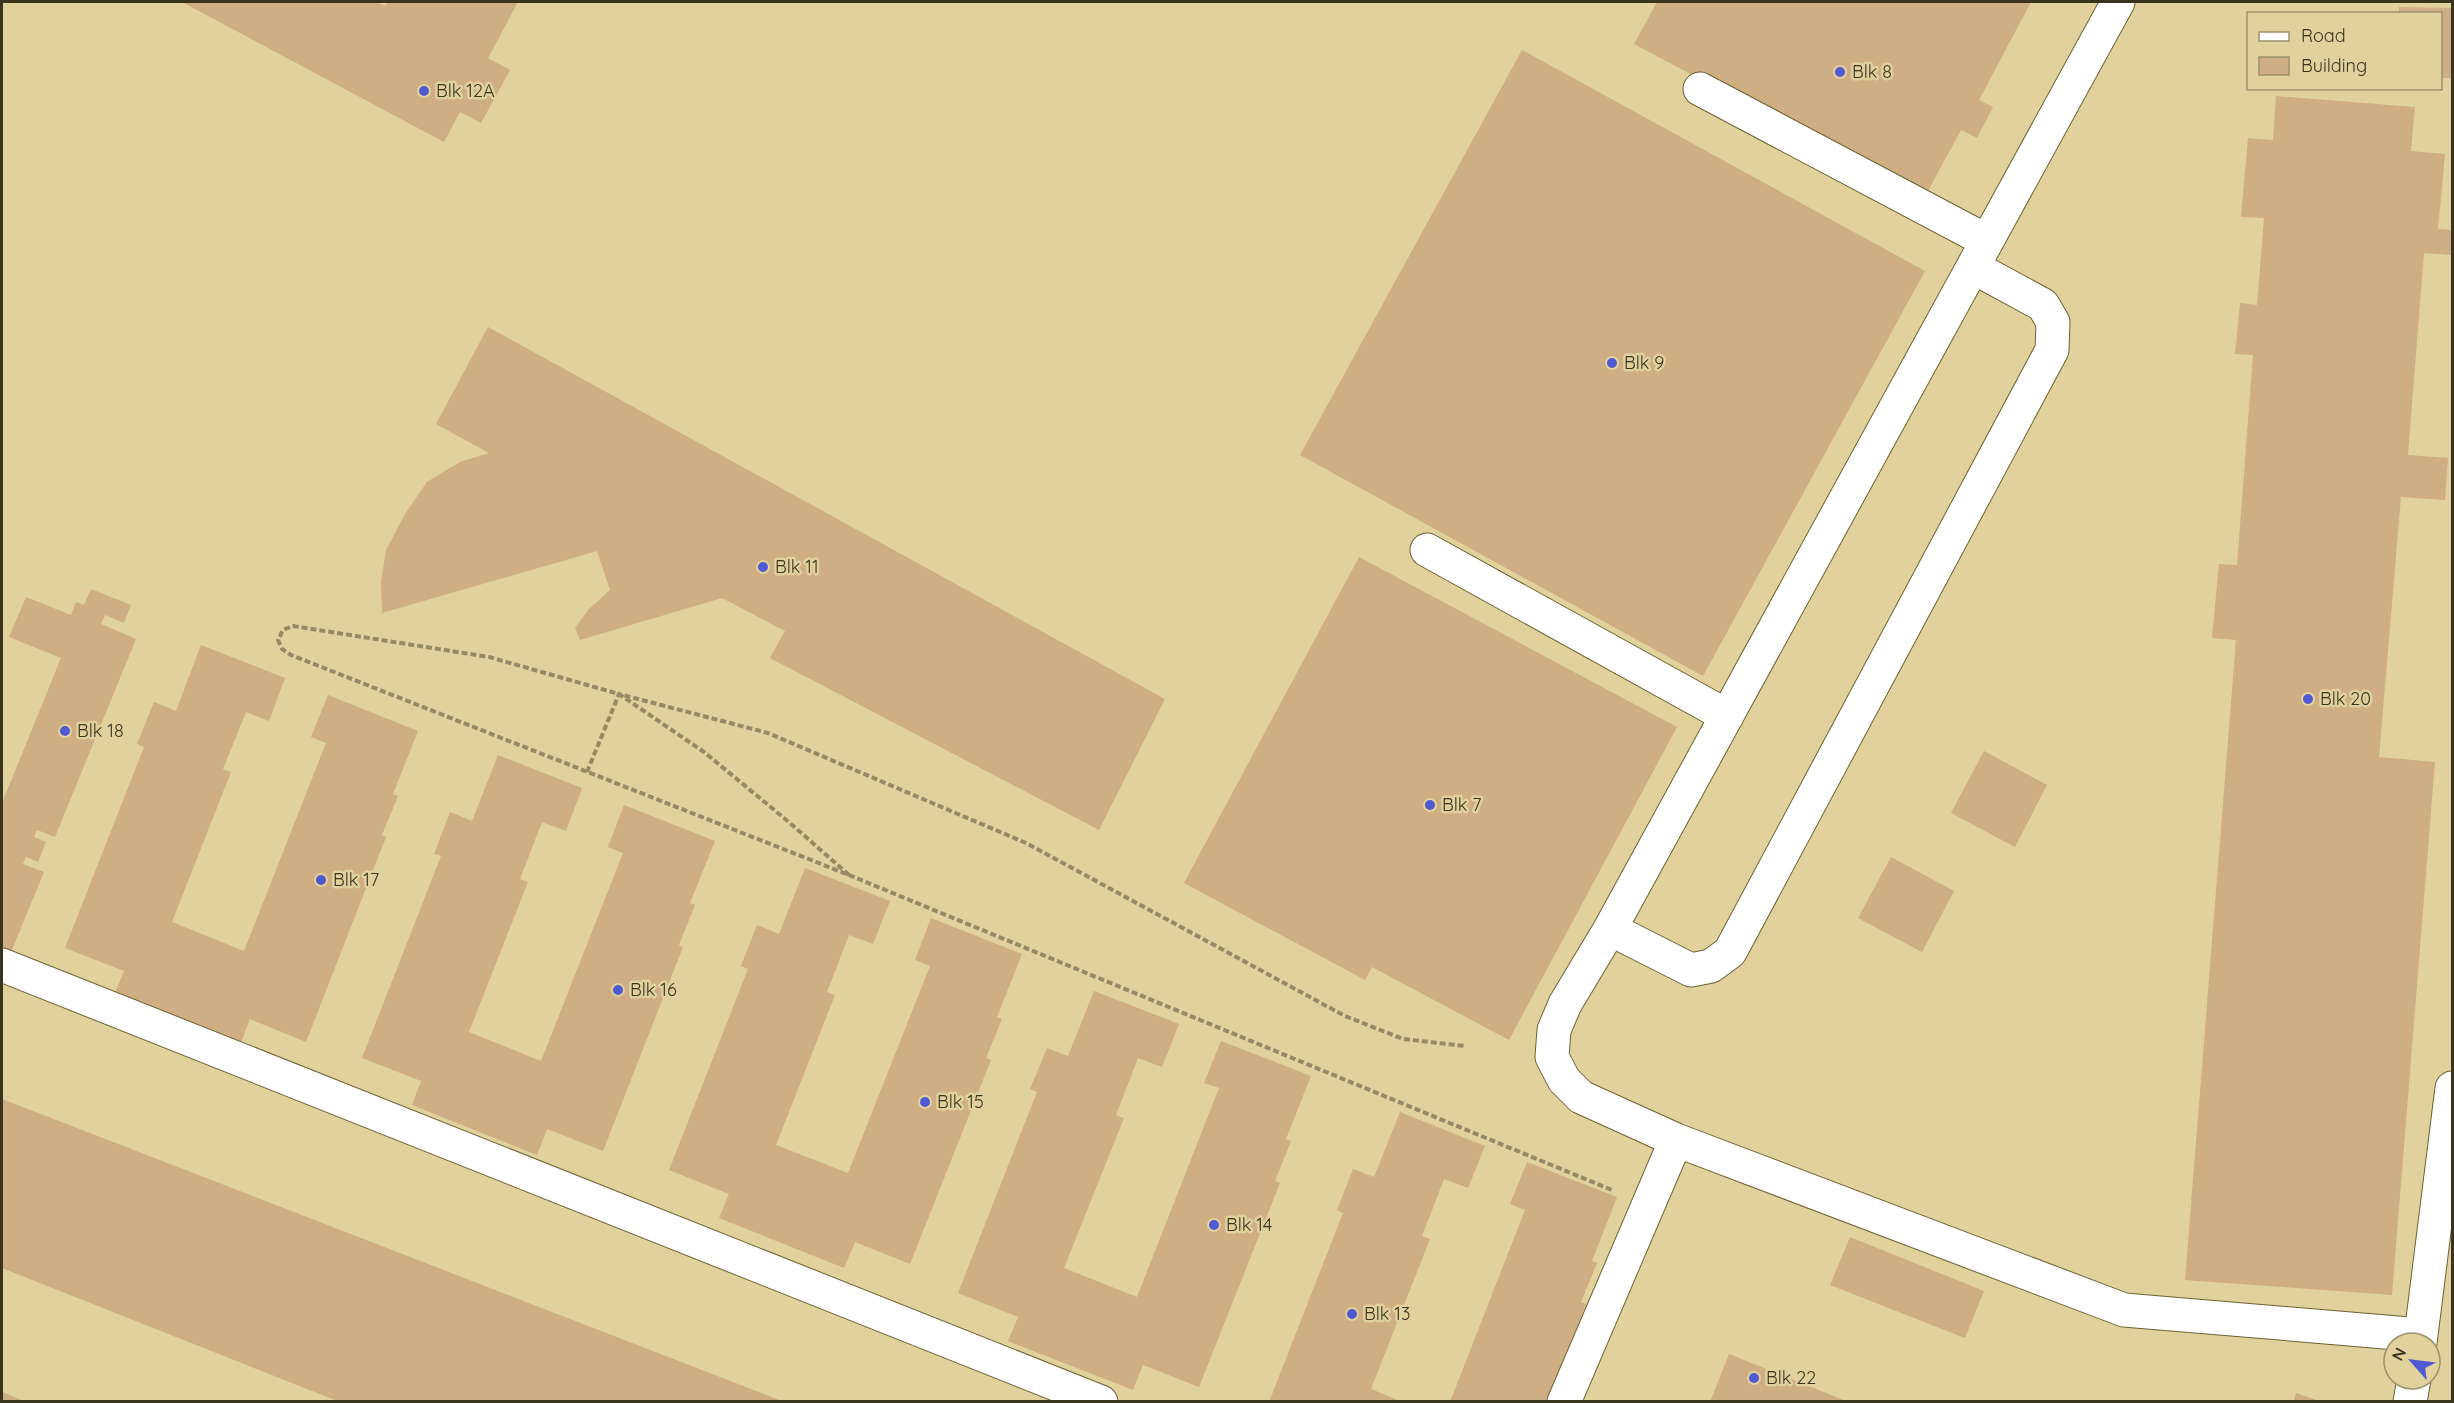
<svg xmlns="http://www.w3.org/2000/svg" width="2454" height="1403" viewBox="0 0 2454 1403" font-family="Quicksand,sans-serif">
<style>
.building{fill:#ceae82}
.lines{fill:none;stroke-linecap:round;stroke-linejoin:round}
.minor-casing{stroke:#6f6231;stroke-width:35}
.path{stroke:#958a64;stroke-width:4;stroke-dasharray:6 3;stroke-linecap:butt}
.minor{stroke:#fff;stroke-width:33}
.poi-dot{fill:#4f5ad0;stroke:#e0d19d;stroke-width:2}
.labels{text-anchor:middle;stroke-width:5;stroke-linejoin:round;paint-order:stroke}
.poi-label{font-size:18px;fill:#3a341f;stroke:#e0d19d;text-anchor:start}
</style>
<rect width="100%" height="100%" fill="#e0d19d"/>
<path class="building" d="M182,2H376L385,6L388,2H518L488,58L510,70L481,123L460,112L444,142Z
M1657,2H2031L1979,100L1993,107L1977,138L1961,130L1924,198L1634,44Z
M2399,7L2452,8V78H2440V14H2399Z
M1522,50L1925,271L1703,676L1300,455Z
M2276,96L2415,107L2411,151L2445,154L2438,229L2452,230V255L2424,253L2408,455L2448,458L2445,500L2401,497L2379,757L2435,762L2392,1295L2185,1280L2236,640L2212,638L2219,564L2237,565L2253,355L2235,354L2240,303L2257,305L2264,218L2241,217L2248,138L2273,140Z
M488,327L1165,699L1099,830L770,658L785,631L722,598L580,640L575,628L588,610L610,590L597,551L382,613L381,582L386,550L405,514L427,482L460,462L489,453L436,424Z
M1359,557L1677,727L1509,1040L1372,967L1365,980L1184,883Z
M91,589L131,605L124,623L105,615L101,624L136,639L55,837L37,830L34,837L46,842L38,862L26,857L23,864L44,872L9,957L2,953V803L61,658L9,637L26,597L71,615L76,602L84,605Z
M201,645L285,678L269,721L246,712L223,769L231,772L172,922L244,951L326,743L311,737L328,695L418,731L393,794L398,796L382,835L386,837L306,1042L250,1019L240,1045L114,995L124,971L65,948L144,747L137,744L154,702L176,711Z
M1984,751L2047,785L2015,847L1951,813Z
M498,755L582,788L566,831L542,822L520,879L528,882L469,1032L541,1061L623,853L608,847L624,805L715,841L690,903L695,905L679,945L683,947L603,1151L547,1129L537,1155L412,1105L421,1081L362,1058L441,856L434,854L450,812L472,821Z
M1891,857L1954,891L1922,952L1858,918Z
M805,868L890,901L873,944L849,935L827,992L835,995L776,1145L848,1173L930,966L915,960L931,918L1022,954L997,1017L1002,1019L986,1058L991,1060L910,1264L855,1242L844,1268L719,1218L729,1194L669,1170L748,969L741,966L757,925L779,934Z
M1094,991L1179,1024L1162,1067L1138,1058L1116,1115L1124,1118L1064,1268L1137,1297L1219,1088L1204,1083L1221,1041L1311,1076L1286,1139L1291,1141L1275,1181L1280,1183L1199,1387L1143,1365L1133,1390L1008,1341L1018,1317L958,1293L1037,1092L1030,1089L1047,1048L1068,1056Z
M2,1099L782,1401L781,1402H340L2,1268Z
M1400,1112L1485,1146L1468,1188L1444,1179L1422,1236L1430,1239L1371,1389L1402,1402H1269L1343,1213L1337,1210L1353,1169L1374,1177Z
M1527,1162L1617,1197L1592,1261L1597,1263L1581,1302L1586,1304L1548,1402H1450L1525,1210L1510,1204Z
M1850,1237L1984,1291L1965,1338L1830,1285Z
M1729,1354L1846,1401V1402H1710Z
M2,1392L24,1401V1402H2Z
M2296,1393L2319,1401V1402H2293Z"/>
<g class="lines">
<defs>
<path id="minor" d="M2118,2L1610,929L1565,1004L1554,1030L1552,1057L1564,1080L1581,1097L1676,1140L2124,1310L2421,1335
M1700,89L1987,241
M1427,550L1727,716
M1610,929L1691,970L1711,966L1730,952L2052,350L2053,322L2043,305L1973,267
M2,965L1101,1402
M2420,1343L2452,1088
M1564,1402L1676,1140
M2410,1402L2414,1379"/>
</defs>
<use href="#minor" class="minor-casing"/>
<path class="path" d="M587,772L619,694L768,733L1026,843L1345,1016L1403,1039L1465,1046
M849,875L790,823L704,752L619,694L489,657L293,626L283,630L278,640L282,649L291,655L849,875L1612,1190"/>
<use href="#minor" class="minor"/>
</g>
<g class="poi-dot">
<circle cx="1840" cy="72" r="6"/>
<circle cx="424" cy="91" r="6"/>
<circle cx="1612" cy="363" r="6"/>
<circle cx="763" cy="567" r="6"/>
<circle cx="2308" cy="699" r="6"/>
<circle cx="65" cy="731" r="6"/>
<circle cx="1430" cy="805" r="6"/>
<circle cx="321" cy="880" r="6"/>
<circle cx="618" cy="990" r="6"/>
<circle cx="925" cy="1102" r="6"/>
<circle cx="1214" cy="1225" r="6"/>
<circle cx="1352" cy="1314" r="6"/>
<circle cx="1754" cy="1378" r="6"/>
</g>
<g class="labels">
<g class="poi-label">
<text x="1852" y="78">Blk 8</text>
<text x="436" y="97">Blk 12A</text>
<text x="1624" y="369">Blk 9</text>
<text x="775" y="573">Blk 11</text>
<text x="2320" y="705">Blk 20</text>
<text x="77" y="737">Blk 18</text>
<text x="1442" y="811">Blk 7</text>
<text x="333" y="886">Blk 17</text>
<text x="630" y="996">Blk 16</text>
<text x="937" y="1108">Blk 15</text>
<text x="1226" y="1231">Blk 14</text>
<text x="1364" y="1320">Blk 13</text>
<text x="1766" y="1384">Blk 22</text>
</g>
</g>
<rect width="2454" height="1403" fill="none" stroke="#3a341f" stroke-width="6"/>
<rect x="2247" y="12" width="195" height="78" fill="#e0d19d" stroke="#9e926b" stroke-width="1.5"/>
<rect x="2259" y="32" width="30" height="9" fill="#ffffff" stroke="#9e926b" stroke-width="1.5"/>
<text x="2301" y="42" font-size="18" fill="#3a341f">Road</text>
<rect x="2259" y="57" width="30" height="18" fill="#ceae82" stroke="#9e926b" stroke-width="1.5"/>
<text x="2301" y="72" font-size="18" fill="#3a341f">Building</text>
<g transform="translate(2412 1361) rotate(298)"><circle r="28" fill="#e0d19d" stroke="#9e926b" stroke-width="1.5"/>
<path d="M0-4.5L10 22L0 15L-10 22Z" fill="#4f5ad0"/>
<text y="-9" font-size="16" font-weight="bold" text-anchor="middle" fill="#3a341f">N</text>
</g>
</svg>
